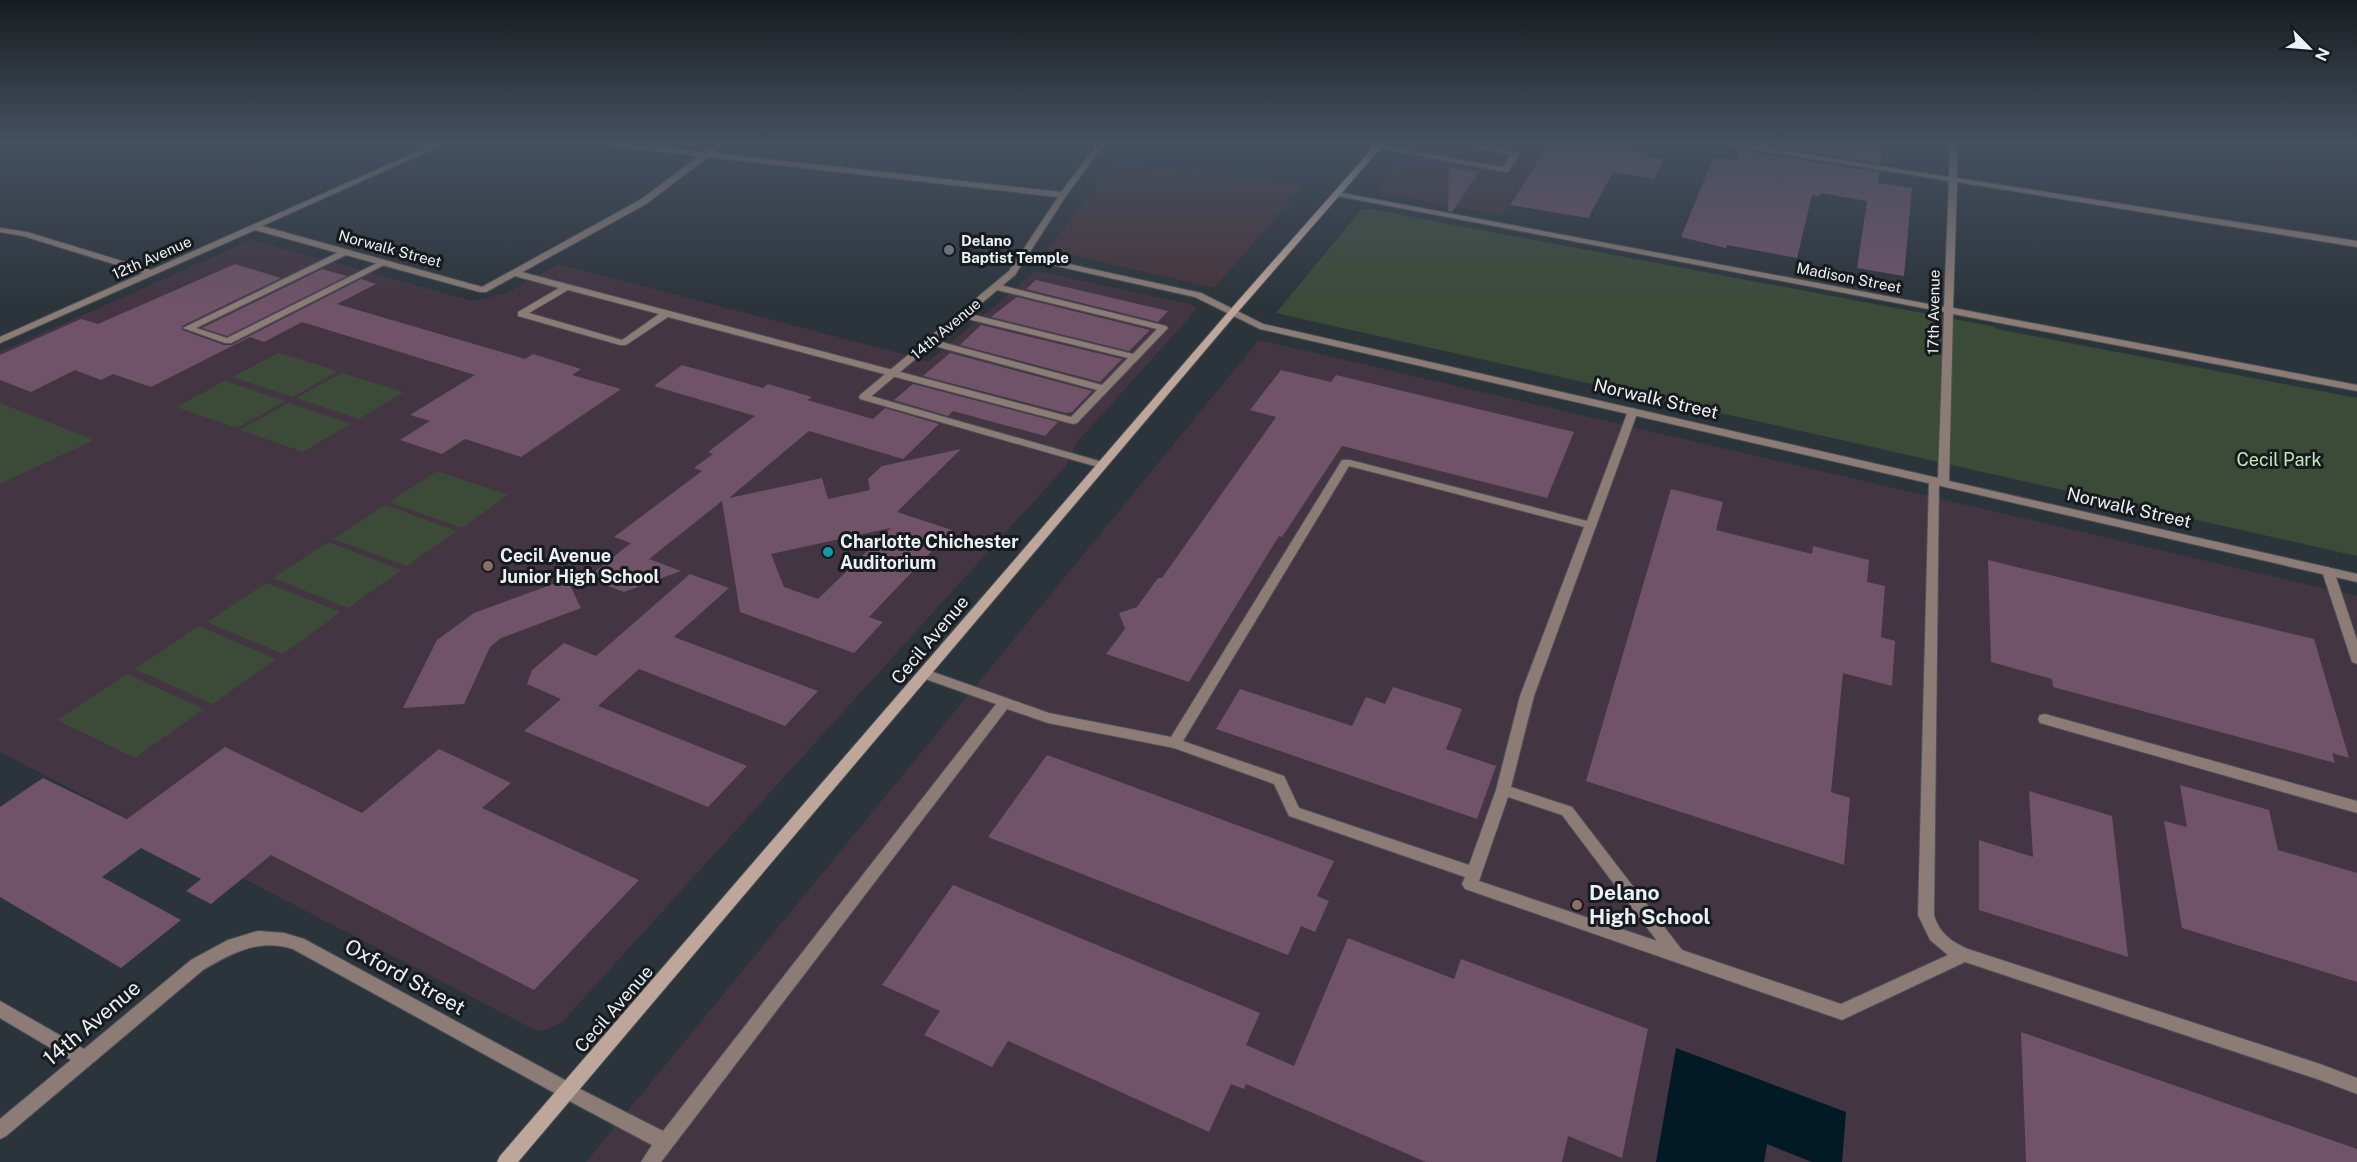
<svg xmlns="http://www.w3.org/2000/svg" width="2357" height="1162" viewBox="0 0 2357 1162" font-family="'Public Sans',sans-serif">
<style>
.commercial{fill:#47343b}
.education{fill:#433542}
.green{fill:#3c4b38}
.water{fill:#011a26}
.building{fill:#705368;fill-rule:evenodd}
.lines{fill:none;stroke-linecap:round;stroke-linejoin:round}
.service-casing{stroke:#4b5259;stroke-width:2}
.minor-casing{stroke:#4b5259;stroke-width:2}
.secondary-casing{stroke:#4b5259;stroke-width:2}
.service{fill:#8c7c75;fill-rule:evenodd}
.minor{fill:#8c7c75;fill-rule:evenodd}
.secondary{fill:#bfa69a;fill-rule:evenodd}
.worship-dot{fill:#6b7280;stroke:#171b1e;stroke-width:2}
.culture-dot{fill:#0f9aa8;stroke:#171b1e;stroke-width:2}
.education-dot{fill:#8d6e63;stroke:#171b1e;stroke-width:2}
.labels{text-anchor:middle;stroke-width:6;stroke-linejoin:round;paint-order:stroke}
.far-poi-label{font-size:15px;font-weight:bold;fill:#ecf1f6;stroke:#171b1e;text-anchor:start}
.far-street-label{font-size:15px;fill:#ecf1f6;stroke:#171b1e}
.street-label{font-size:18px;fill:#ecf1f6;stroke:#171b1e}
.park-label{font-size:18px;fill:#c1e9b6;stroke:#171b1e}
.poi-label{font-size:18px;font-weight:bold;fill:#ecf1f6;stroke:#171b1e;text-anchor:start}
.near-poi-label{font-size:21px;font-weight:bold;fill:#ecf1f6;stroke:#171b1e;text-anchor:start}
.near-street-label{font-size:21px;fill:#ecf1f6;stroke:#171b1e}
</style>
<rect width="100%" height="100%" fill="#2c343b"/>
<path class="commercial" d="M1417,142H1549L1503,215L1376,192Z
M1114,164L1304,185L1214,288L1047,249Z"/>
<path class="education" d="M251,240L473,301L507,293L558,264L929,361L1036,271L1190,304L1197,309L1077,442L1065,467L563,1021L549,1029L537,1031L0,752V352Z
M1259,340L2357,596V1162H586Z"/>
<path class="green" d="M1370,209L1991,326L2002,330L2357,398V556L1276,313L1361,210Z
M279,353L338,371L293,397L232,377Z
M342,373L404,392L359,419L296,398Z
M225,381L285,401L237,428L176,407Z
M0,403L94,440L0,484Z
M288,403L351,424L303,452L240,430Z
M437,471L508,495L462,528L389,502Z
M385,505L457,531L407,566L334,539Z
M328,542L402,570L348,608L273,578Z
M266,583L341,612L283,654L207,622Z
M199,626L276,659L213,704L135,669Z
M127,674L204,709L135,758L57,720Z"/>
<path class="water" d="M1676,1048L1846,1112L1842,1162H1812L1767,1144L1764,1162H1656Z"/>
<path class="building" d="M1550,142L1587,149L1592,142L1626,147L1625,149L1650,154L1648,157L1664,159L1654,179L1613,172L1588,218L1510,205Z
M1743,142H1883L1880,164Z
M1739,150L1879,172L1878,183L1912,188L1904,276L1857,268L1867,201L1821,193L1820,196L1812,195L1797,258L1727,245L1726,248L1681,237L1713,158L1738,160Z
M1449,167L1479,172L1452,212L1448,211Z
M235,264L281,278L182,326V330L224,345H232L361,279L376,284L337,304L525,359L533,354L581,369L572,375L621,389L521,457L465,439L442,454L400,440L430,421L410,415L475,375L302,322L264,342L250,337L151,387L113,374L101,380L75,370L31,392L0,380V355L81,319L98,324Z
M322,269L347,276L227,336L202,328Z
M1036,280L1168,311L1158,322L1026,289Z
M1017,297L1150,330L1129,351L991,317Z
M981,325L1122,359L1100,382L960,345Z
M950,353L1092,391L1072,412L1066,413L923,376Z
M682,365L763,388L768,384L812,397L807,400L873,419L885,408L939,424L903,459L809,431L729,498L822,478L828,499L870,490L868,479L882,466L961,449L897,512L952,530L869,617L883,622L854,653L740,612L722,501L649,559L681,571L624,592L587,578L631,543L614,537L702,471L694,468L713,454L708,452L755,416L654,386ZM891,528L818,599L784,587L771,554Z
M1281,370L1331,382L1336,375L1574,432L1547,498L1342,446L1282,537L1279,536L1189,682L1106,654L1125,629L1119,613L1137,607L1158,578H1162L1276,417L1250,410Z
M913,384L1058,422L1045,436L953,411L948,416L894,400Z
M1671,489L1723,502L1716,530L1812,554L1813,546L1869,560L1867,582L1885,586L1881,637L1895,641L1892,686L1843,673L1831,792L1850,798L1844,865L1586,781Z
M1988,560L2314,639L2349,758L2332,753L2335,763L2053,687L2052,679L1991,662Z
M690,574L729,588L674,637L818,691L785,726L639,669L598,706L747,766L708,807L524,731L561,699L527,684L532,670L564,643L596,656Z
M567,579L581,608L501,638L490,647L464,704L403,708L437,640L474,613Z
M1393,687L1462,709L1446,749L1496,766L1477,819L1216,729L1240,689L1352,726L1366,697L1385,704Z
M225,747L362,813L439,749L511,783L482,808L639,880L534,990L271,855L211,904L186,891L201,879L141,848L102,877L181,920L121,968L0,897V807L43,778L127,819Z
M1047,755L1334,861L1317,896L1329,901L1315,932L1301,926L1288,955L988,837Z
M2180,785L2269,810L2278,850L2357,873V982L2182,928L2164,821L2187,827Z
M2029,791L2112,816L2128,957L1979,910V840L2033,857Z
M953,885L1260,1013L1246,1045L1294,1066L1348,938L1454,979L1461,959L1648,1029L1622,1158L1568,1136L1562,1162H1426L1246,1084L1244,1089L1231,1084L1209,1132L1008,1041L992,1067L924,1035L940,1011L882,985Z
M2021,1032L2357,1149V1162H2026Z"/>
<g class="lines">
<defs>
<path id="service" d="M1446,142H1462L1520,153L1508,172H1505L1373,147L1377,145L1503,167L1511,154Z
M345,249L349,252L348,254L196,328L227,338L381,261L388,263L231,343H225L183,328Z
M514,270L1071,417L1097,390L927,344L925,342L930,339L1102,385L1128,358L959,317L957,315L962,312L1133,354L1157,329L993,289L992,287L996,284L1166,326L1168,328L1077,423L1073,424L668,317L626,345H620L518,316V312L559,288L511,275L510,273ZM568,290L659,314L622,340L529,313Z
M864,394L1106,463L1107,465L1106,467H1098L860,399L859,397Z
M1633,408L1638,411L1534,696L1511,787L1572,807L1682,950L1841,1004L1948,955L1930,940L1918,915L1929,480L1934,477L1939,480L1934,915C1939,933 1952,942 1968,949L2320,1064L2357,1078V1094L2320,1080L1965,962L1842,1020L1465,889L1462,884L1465,877L1289,816L1274,784L1174,748L1048,723L1007,709L661,1162H641L652,1145L562,1097L559,1091L562,1085L568,1083L663,1131L996,704L920,677L918,674L920,671H930L1049,713L1171,737L1342,460H1350L1587,521L1628,411ZM1349,466L1584,527L1520,696L1496,790L1469,865L1299,808L1284,776L1183,741ZM1508,797L1562,815L1657,941L1479,881Z
M2328,567L2334,571L2357,640V664L2352,662L2351,659L2322,571Z
M2045,714L2357,801V813L2040,723L2038,719L2040,715Z"/>
<path id="minor" d="M439,142H449L262,226L482,287L640,200L699,156L593,144L590,142H610L704,152L719,142H726L713,153L1061,192L1099,142H1106L1066,196L1028,255L1201,293L1263,324L1938,478L1944,312L1337,196L1333,194L1337,192L1944,307L1949,181L1718,144L1714,142H1730L1949,177L1950,142H1957V178L2357,241V247L1957,182L1953,308L2357,385V391L1953,314L1949,481L2357,574V582L1260,329L1195,297L1025,259L1015,275L868,399H860V395L1009,271L1058,197L708,157L646,204L486,292H480L255,230L0,343V337L143,273L23,236L0,232V228L27,232L151,270Z
M258,931L284,933L304,939L574,1085L577,1091L574,1097L568,1099L562,1097L293,949C259,938 232,953 203,970L6,1136L0,1139V1119L71,1060L0,1018V1001L84,1049L191,960L228,940Z"/>
<path id="secondary" d="M1378,142H1386L1236,314L518,1162H497L500,1156L1230,310Z"/>
</defs>
<use href="#service" class="service-casing"/>
<use href="#minor" class="minor-casing"/>
<use href="#secondary" class="secondary-casing"/>
<use href="#service" class="service"/>
<use href="#minor" class="minor"/>
<use href="#secondary" class="secondary"/>
</g>
<linearGradient id="sky" x2="0" y2="1"><stop stop-color="#181d20"/><stop offset="0.47" stop-color="#455060"/><stop offset="1" stop-color="#455060" stop-opacity="0"/></linearGradient>
<rect width="2357" height="304" fill="url(#sky)"/>
<circle class="worship-dot" cx="949" cy="250" r="6"/>
<circle class="culture-dot" cx="828" cy="552" r="6"/>
<g class="education-dot">
<circle cx="488" cy="566" r="6"/>
<circle cx="1577" cy="905" r="6"/>
</g>
<g class="labels">
<g class="far-poi-label">
<text x="961" y="246">Delano<tspan x="961" dy="17">Baptist Temple</tspan></text>
</g>
<g class="far-street-label">
<text transform="translate(390 249) rotate(15)" y="5">Norwalk Street</text>
<text transform="translate(152 258) rotate(-24)" y="5">12th Avenue</text>
<text transform="translate(1849 278) rotate(11)" y="5">Madison Street</text>
<text transform="translate(1934 312) rotate(-89)" y="5">17th Avenue</text>
<text transform="translate(946 329) rotate(-40)" y="5">14th Avenue</text>
</g>
<g class="street-label">
<text transform="translate(1656 399) rotate(13)" y="6">Norwalk Street</text>
<text transform="translate(2129 508) rotate(13)" y="6">Norwalk Street</text>
<text transform="translate(930 640) rotate(-50)" y="6">Cecil Avenue</text>
<text transform="translate(614 1009) rotate(-49)" y="6">Cecil Avenue</text>
</g>
<g class="park-label">
<text x="2279" y="466">Cecil Park</text>
</g>
<g class="poi-label">
<text x="840" y="548">Charlotte Chichester<tspan x="840" dy="21">Auditorium</tspan></text>
<text x="500" y="562">Cecil Avenue<tspan x="500" dy="21">Junior High School</tspan></text>
</g>
<g class="near-poi-label">
<text x="1589" y="900">Delano<tspan x="1589" dy="24">High School</tspan></text>
</g>
<g class="near-street-label">
<text transform="translate(405 977) rotate(29)" y="7">Oxford Street</text>
<text transform="translate(92 1023) rotate(-40)" y="7">14th Avenue</text>
</g>
</g>
<g transform="translate(2309 48) rotate(115)" stroke="#171b1e" stroke-width="4.5" paint-order="stroke">
<path d="M0-4.5L10 22L0 15L-10 22Z" fill="#ecf1f6"/>
<text y="-9" font-size="16" font-weight="bold" text-anchor="middle" fill="#ecf1f6">N</text>
</g>
</svg>
